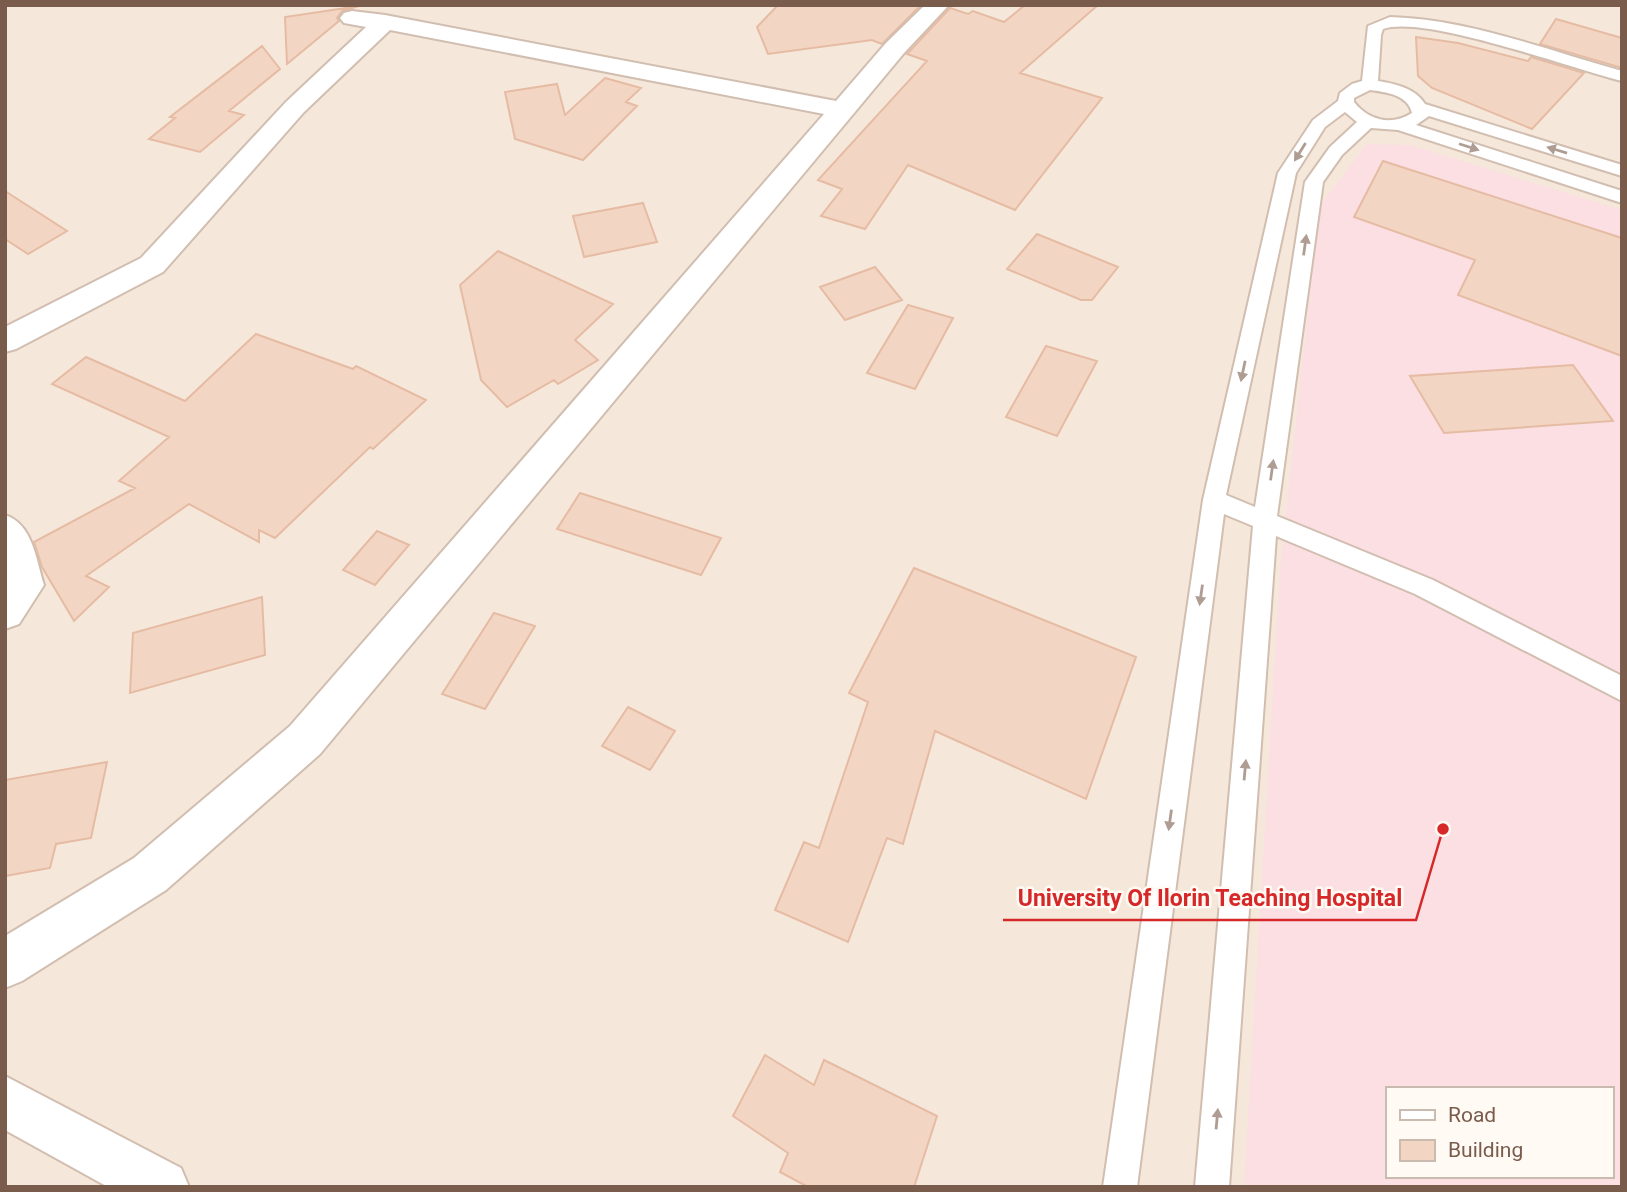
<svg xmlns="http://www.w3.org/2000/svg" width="1627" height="1192" viewBox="0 0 1627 1192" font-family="Roboto,sans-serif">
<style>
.residential{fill:#f5e8da;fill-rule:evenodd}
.medical{fill:#fbdfe3;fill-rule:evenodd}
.building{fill:#f3d5c3;stroke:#e6bba3;stroke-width:2}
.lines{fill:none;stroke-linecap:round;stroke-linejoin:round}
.lane-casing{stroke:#d1beb0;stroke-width:4}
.street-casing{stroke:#d1beb0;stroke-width:4}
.lane{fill:#fff;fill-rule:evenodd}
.street{fill:#fff;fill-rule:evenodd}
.oneway{fill:#af9d94}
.leader{fill:none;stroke:#d62828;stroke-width:2.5}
.callout-dot{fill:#d62828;stroke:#fffaf3;stroke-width:2.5}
.callout-label{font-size:23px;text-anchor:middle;font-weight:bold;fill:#d62828;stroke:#fffaf3;stroke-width:5;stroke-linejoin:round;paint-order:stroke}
</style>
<rect width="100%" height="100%" fill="#fdf6ec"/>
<path class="residential" d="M5,5H1622V1187H5ZM1387,1089H1611V1176H1387Z"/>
<path class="medical" d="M1367,144L1410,145L1622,210V1187H1244L1280,570L1309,301L1320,206ZM1387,1089H1611V1176H1387Z"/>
<path class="building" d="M778,5H921L882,44L872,40L768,54L757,27Z
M1025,5H1098L1020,73L1102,98L1015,210L908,165L865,229L821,216L842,189L818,180L927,61L907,54L950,8L968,14L973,11L1004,22Z
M359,6L342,11L337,18L339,21L287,64L285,17Z
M1556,19L1622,38V68L1540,44Z
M1416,37L1458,43L1528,61L1531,57L1584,73L1532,129L1432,88L1418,76Z
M262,46L280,69L229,111L244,115L200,152L149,139L175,118L170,117Z
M605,78L641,88L626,102L637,106L583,160L515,139L505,92L557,84L565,115Z
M1383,161L1622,238V356L1458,295L1475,260L1354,217Z
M5,191L67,231L28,254L5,239Z
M643,203L657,242L584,257L573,216Z
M1037,234L1118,267L1092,300H1081L1007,269Z
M498,251L613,304L575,340L598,360L558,384L554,380L507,407L481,380L460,285Z
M875,267L902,300L845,320L820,287Z
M908,305L953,318L915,389L867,373Z
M256,334L353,369L356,366L426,400L373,449L370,447L275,538L259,530V542L189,504L86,576L109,587L74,621L42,567L34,542L135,488L119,481L169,437L52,384L86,357L185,401Z
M1046,346L1097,361L1057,436L1006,417Z
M1573,365L1613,421L1444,433L1410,376Z
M580,493L721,538L701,575L557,529Z
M377,531L409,545L375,585L343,570Z
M914,568L1136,657L1086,799L935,731L903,844L887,838L848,942L775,910L804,842L819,848L868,702L849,693Z
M262,597L265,655L130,693L133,633Z
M494,613L535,626L485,709L442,694Z
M628,707L675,731L650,770L602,746Z
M107,762L91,838L56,844L50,868L5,876V780Z
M765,1055L814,1085L824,1060L937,1116L914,1187H808L780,1172L788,1153L733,1116Z"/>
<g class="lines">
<defs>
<path id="lane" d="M1390,17C1468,19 1547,50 1622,71V81C1573,69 1423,14 1383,29L1381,35L1378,81C1396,84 1415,88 1425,104L1622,165V176L1429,116L1416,125L1622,191V203L1398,130L1371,128L1342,155L1323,182L1277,516L1433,580L1622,676V701L1415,594L1276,536L1229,1187H1195L1253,526L1224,514L1137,1187H1103L1203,500L1278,173L1313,120L1338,101L1340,93L1352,84L1362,81L1368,26ZM1370,90C1386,92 1408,95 1412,113C1392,126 1369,121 1354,102V98ZM1345,112L1357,122L1330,147L1305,182L1255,507L1226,495L1296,173L1325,127Z"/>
<path id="street" d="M925,5H949L904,53L320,754L166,890L22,981L5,988V936L134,858L290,726L824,114L390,30L304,112L163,272L16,349L5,352V327L141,258L286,102L366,27L344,23L340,18L344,13L352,11L385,15L836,101L886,43Z
M5,515C33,524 36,560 44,585L19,624L5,629Z
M5,1076L181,1168L189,1187H108L5,1130Z"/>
</defs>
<use href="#lane" class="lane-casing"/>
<use href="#street" class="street-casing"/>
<use href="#lane" class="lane"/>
<use href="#street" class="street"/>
</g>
<defs><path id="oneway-solid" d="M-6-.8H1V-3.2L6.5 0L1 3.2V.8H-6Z" transform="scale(1.75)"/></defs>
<g class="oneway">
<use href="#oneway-solid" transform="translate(1469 147) rotate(18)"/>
<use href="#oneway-solid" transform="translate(1557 150) rotate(-163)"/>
<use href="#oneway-solid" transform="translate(1300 152) rotate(122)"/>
<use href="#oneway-solid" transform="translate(1305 245) rotate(-82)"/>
<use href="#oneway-solid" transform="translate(1243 371) rotate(102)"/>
<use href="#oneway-solid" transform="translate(1272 470) rotate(-82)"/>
<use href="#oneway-solid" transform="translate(1201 595) rotate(98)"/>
<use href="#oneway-solid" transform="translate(1245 770) rotate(-85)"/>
<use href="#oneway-solid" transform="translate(1170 820) rotate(98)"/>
<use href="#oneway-solid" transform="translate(1217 1119) rotate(-85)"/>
</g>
<path class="leader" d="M1443 829L1416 920H1003"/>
<circle class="callout-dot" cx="1443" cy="829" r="7"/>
<g class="callout-label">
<text x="1210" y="906">University Of Ilorin Teaching Hospital</text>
</g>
<rect width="1627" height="1192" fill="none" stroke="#7a5c4d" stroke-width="14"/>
<rect x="1386" y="1087" width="228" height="91" fill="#fffaf3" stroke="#cabbb1" stroke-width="2"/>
<rect x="1400" y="1110" width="35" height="10" fill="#ffffff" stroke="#cabbb1" stroke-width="2"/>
<text x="1448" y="1122" font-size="21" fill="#7a5c4d">Road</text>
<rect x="1400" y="1140" width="35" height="21" fill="#f3d5c3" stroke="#cabbb1" stroke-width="2"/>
<text x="1448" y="1157" font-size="21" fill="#7a5c4d">Building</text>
</svg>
